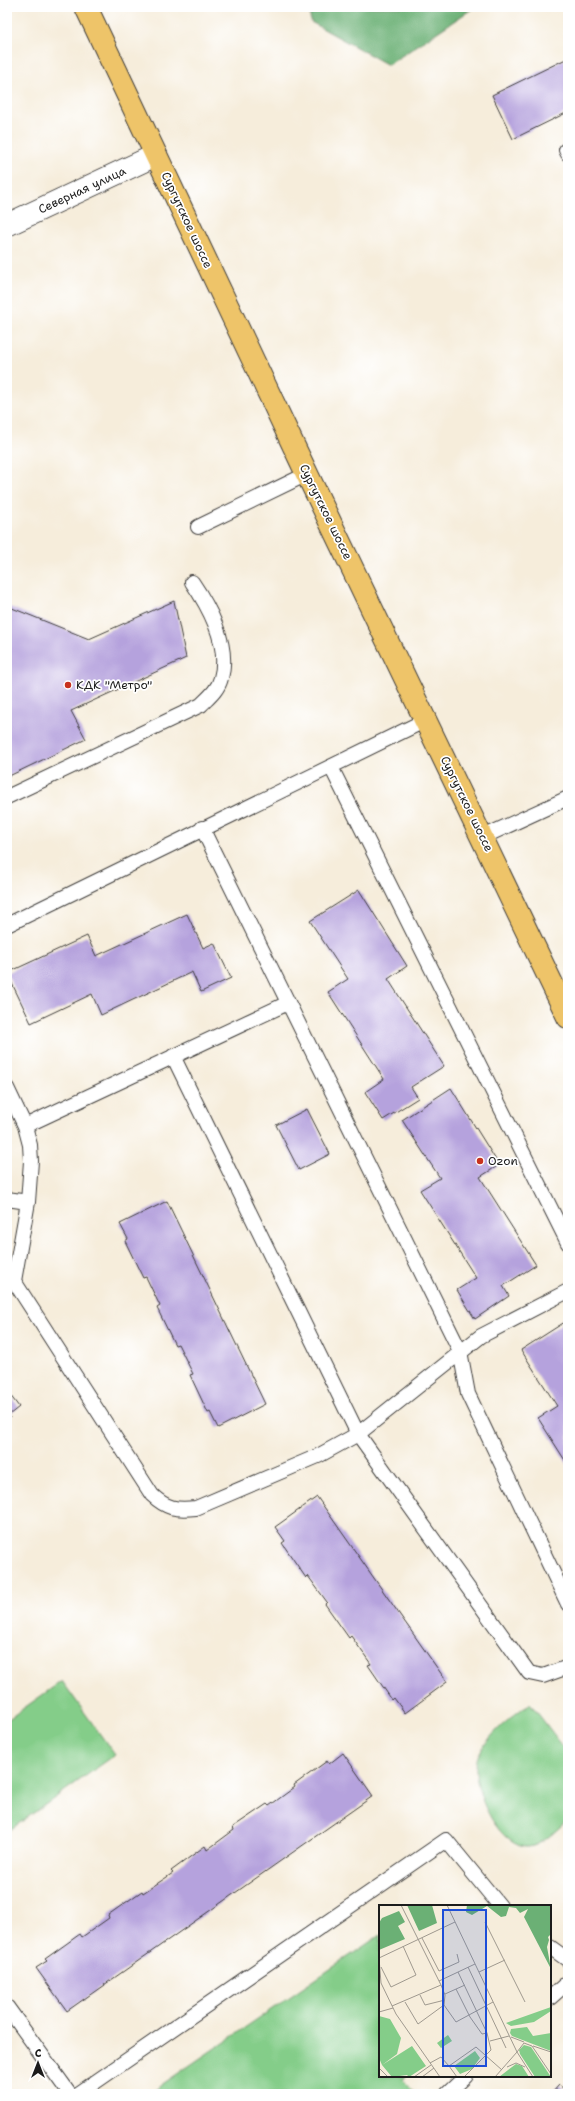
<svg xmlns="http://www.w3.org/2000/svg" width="575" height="2101" viewBox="0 0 575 2101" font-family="'Shantell Sans',sans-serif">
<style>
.green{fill:#84cd89;stroke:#507452}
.forest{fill:#6bb075;stroke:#446648}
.building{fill:#b5a2dd}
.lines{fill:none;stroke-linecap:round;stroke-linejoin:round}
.service-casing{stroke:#3d3b39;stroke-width:16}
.tertiary-casing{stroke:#3d3b39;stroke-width:24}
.primary-casing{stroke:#3d3b39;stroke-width:24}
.service{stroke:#fff;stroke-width:14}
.tertiary{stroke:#fff;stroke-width:22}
.primary{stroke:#eec469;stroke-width:22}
.poi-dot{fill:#c8321e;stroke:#fff;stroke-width:1.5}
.labels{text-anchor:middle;stroke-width:3.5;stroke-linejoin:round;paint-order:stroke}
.street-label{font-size:12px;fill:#1c1c1c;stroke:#fff}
.poi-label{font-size:12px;fill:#1c1c1c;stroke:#fff;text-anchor:start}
.inset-road{fill:none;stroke:#9f998f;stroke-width:1}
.view{fill:#1d4ed8;fill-opacity:0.15;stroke:#1d4ed8;stroke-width:2}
.inset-edge{fill:none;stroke:#1c1c1c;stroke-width:2}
</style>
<rect width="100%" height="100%" fill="#fff"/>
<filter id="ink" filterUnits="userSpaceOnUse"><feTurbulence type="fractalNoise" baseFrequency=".025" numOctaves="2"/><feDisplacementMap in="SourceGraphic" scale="8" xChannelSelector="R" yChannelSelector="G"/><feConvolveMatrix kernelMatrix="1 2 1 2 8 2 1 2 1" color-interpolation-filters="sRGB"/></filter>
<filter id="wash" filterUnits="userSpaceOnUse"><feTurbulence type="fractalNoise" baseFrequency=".012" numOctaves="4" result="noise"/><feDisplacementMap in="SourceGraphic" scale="16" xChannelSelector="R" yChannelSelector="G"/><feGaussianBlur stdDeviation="0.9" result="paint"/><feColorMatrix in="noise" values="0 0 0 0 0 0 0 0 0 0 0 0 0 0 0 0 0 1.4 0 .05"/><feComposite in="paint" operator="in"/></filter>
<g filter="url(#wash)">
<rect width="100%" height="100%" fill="#f6eddb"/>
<path class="green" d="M62,1681L115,1755L7,1832V1720Z
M530,1703L568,1753V1820C557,1829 542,1846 528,1847C497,1848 466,1780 479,1754C490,1733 511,1717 530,1703Z
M380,1935V2076H406L403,2080L416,2094H148Z"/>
<path class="forest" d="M308,7H475L388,65L311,22Z"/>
<g id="blocks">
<path class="building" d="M568,58V112L513,139L492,95Z
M174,601L186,658L71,711L86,739L7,777V606L89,639Z
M359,890L407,966L388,979L444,1066L411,1087L418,1098L383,1120L365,1092L384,1079L328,992L348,979L310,921Z
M187,914L203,948L214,943L231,978L201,992L192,972L101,1015L92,994L31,1023L7,973L87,936L96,956Z
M451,1088L499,1165L480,1177L536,1265L503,1286L509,1296L475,1319L457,1290L476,1278L420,1190L440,1178L402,1120Z
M307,1109L330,1154L299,1170L276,1125Z
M167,1201L265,1404L218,1428L210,1412L208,1413L190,1375L193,1374L178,1344L175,1345L157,1308L160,1306L146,1277L143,1278L125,1241L128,1239L120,1224Z
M568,1320V1465L538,1418L557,1406L521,1350Z
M7,1391L19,1407L9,1415L10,1418L7,1421Z
M317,1497L447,1682L405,1713L394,1698L392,1700L368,1665L371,1664L351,1636L349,1638L325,1604L327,1602L308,1576L306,1578L282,1543L285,1541L275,1527Z
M343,1753L373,1796L67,2011L36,1968L47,1961L45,1959L80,1934L82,1937L109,1918L108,1915L142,1891L143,1893L173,1873L171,1871L205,1846L207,1850L234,1830L233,1827L267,1804L269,1806L295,1787L294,1785L327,1761L329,1764Z
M559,2085L568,2092V2094H551Z"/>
</g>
</g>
<g filter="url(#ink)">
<use href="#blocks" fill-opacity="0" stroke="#3d3b39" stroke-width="1"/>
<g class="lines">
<defs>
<path id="service" d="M566,150L568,154
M198,527L307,474
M331,767L568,1243
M7,797L201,705C209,697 218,690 221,678C230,646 209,607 192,582
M202,828L460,1351L468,1394L568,1604
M483,837L568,798
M7,925L426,720
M173,1056L358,1434L529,1673L543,1676L568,1667
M7,1088L25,1126L30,1145L31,1161L28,1202L14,1281L152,1495C167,1509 176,1510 196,1508L318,1456L358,1434L481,1336L568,1291
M25,1126L288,1003
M7,1199L28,1202
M550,1947L568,1960
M550,1998L568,1982
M7,2007L70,2094
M78,2094L446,1840L500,1906
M447,2094L466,2076"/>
<path id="tertiary" d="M7,225L156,155"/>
<path id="primary" d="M86,7L307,474L568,1017"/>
</defs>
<use href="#service" class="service-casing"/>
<use href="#tertiary" class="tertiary-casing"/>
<use href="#primary" class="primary-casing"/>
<use href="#service" class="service"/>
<use href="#tertiary" class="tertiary"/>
<use href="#primary" class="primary"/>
</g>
</g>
<g class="poi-dot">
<circle cx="68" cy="685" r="4"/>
<circle cx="480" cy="1161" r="4"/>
</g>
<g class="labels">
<g class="street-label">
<text transform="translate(82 190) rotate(-25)" y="4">Северная улица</text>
<text transform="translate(187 220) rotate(65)" y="4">Сургутское шоссе</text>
<text transform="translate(326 512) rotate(64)" y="4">Сургутское шоссе</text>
<text transform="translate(467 804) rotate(64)" y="4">Сургутское шоссе</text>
</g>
<g class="poi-label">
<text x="76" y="689">КДК "Метро"</text>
<text x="488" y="1165">Ozon</text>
</g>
</g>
<g transform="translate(379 1905)">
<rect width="172" height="172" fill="#f6eddb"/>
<path d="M172,102V106L155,117L132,121L127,118ZM0,111L11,114L22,133L18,149L3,160L0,153ZM148,122L154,131L172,128V146L133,131L131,128L132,124ZM69,130L73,136L62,143L58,138ZM145,140L152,142L172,172H156L141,149L140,145ZM33,141L47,161L30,172L28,170L13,172L3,160ZM96,146L101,153L93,164L81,169L75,161ZM137,159L143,161L150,172H120Z" fill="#84cd89"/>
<path d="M28,0H53L58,18L40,26ZM88,0H172V29L169,32L170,35L168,42L172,64L145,12L149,4L141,8L137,3L130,2L127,11L122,12L108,1L93,10L87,7ZM20,6L26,17L19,21L26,34L0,45V18L3,13Z" fill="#6bb075"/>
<path class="inset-road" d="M68,0L138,147M106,17L146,97M43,33L60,66L80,57L78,49M0,53L2,78L17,109L61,172M0,53L76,17M2,62L12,82L37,70L24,41M89,62L127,143M79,67L108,128L112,145L85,172M100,67L126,55M60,76L96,59M62,80L66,90L65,100L77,117L114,97M77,84L91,112L103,129L108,128M66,89L86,80M41,90L46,100L66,95M26,97L39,119L65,100M13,101L62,80L22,0M0,107L14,103M132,132L145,137M111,136L130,131M154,141L172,147M51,158L62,152L70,161M128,162L137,158L146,162M0,163L9,172M35,172L52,160M43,172L55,163M78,172L70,161L97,142L123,165M116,172L138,147M154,172L138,147L145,138L153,141L172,169"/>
<path class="view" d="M64,5H107V161H64Z"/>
<rect width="172" height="172" class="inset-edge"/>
</g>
<rect width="575" height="2101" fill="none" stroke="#fff" stroke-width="24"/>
<g transform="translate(38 2063)" stroke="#ffffff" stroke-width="3" paint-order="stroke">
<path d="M0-3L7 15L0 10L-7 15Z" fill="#1c1c1c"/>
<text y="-6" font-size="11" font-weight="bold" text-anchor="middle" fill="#1c1c1c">С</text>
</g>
</svg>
